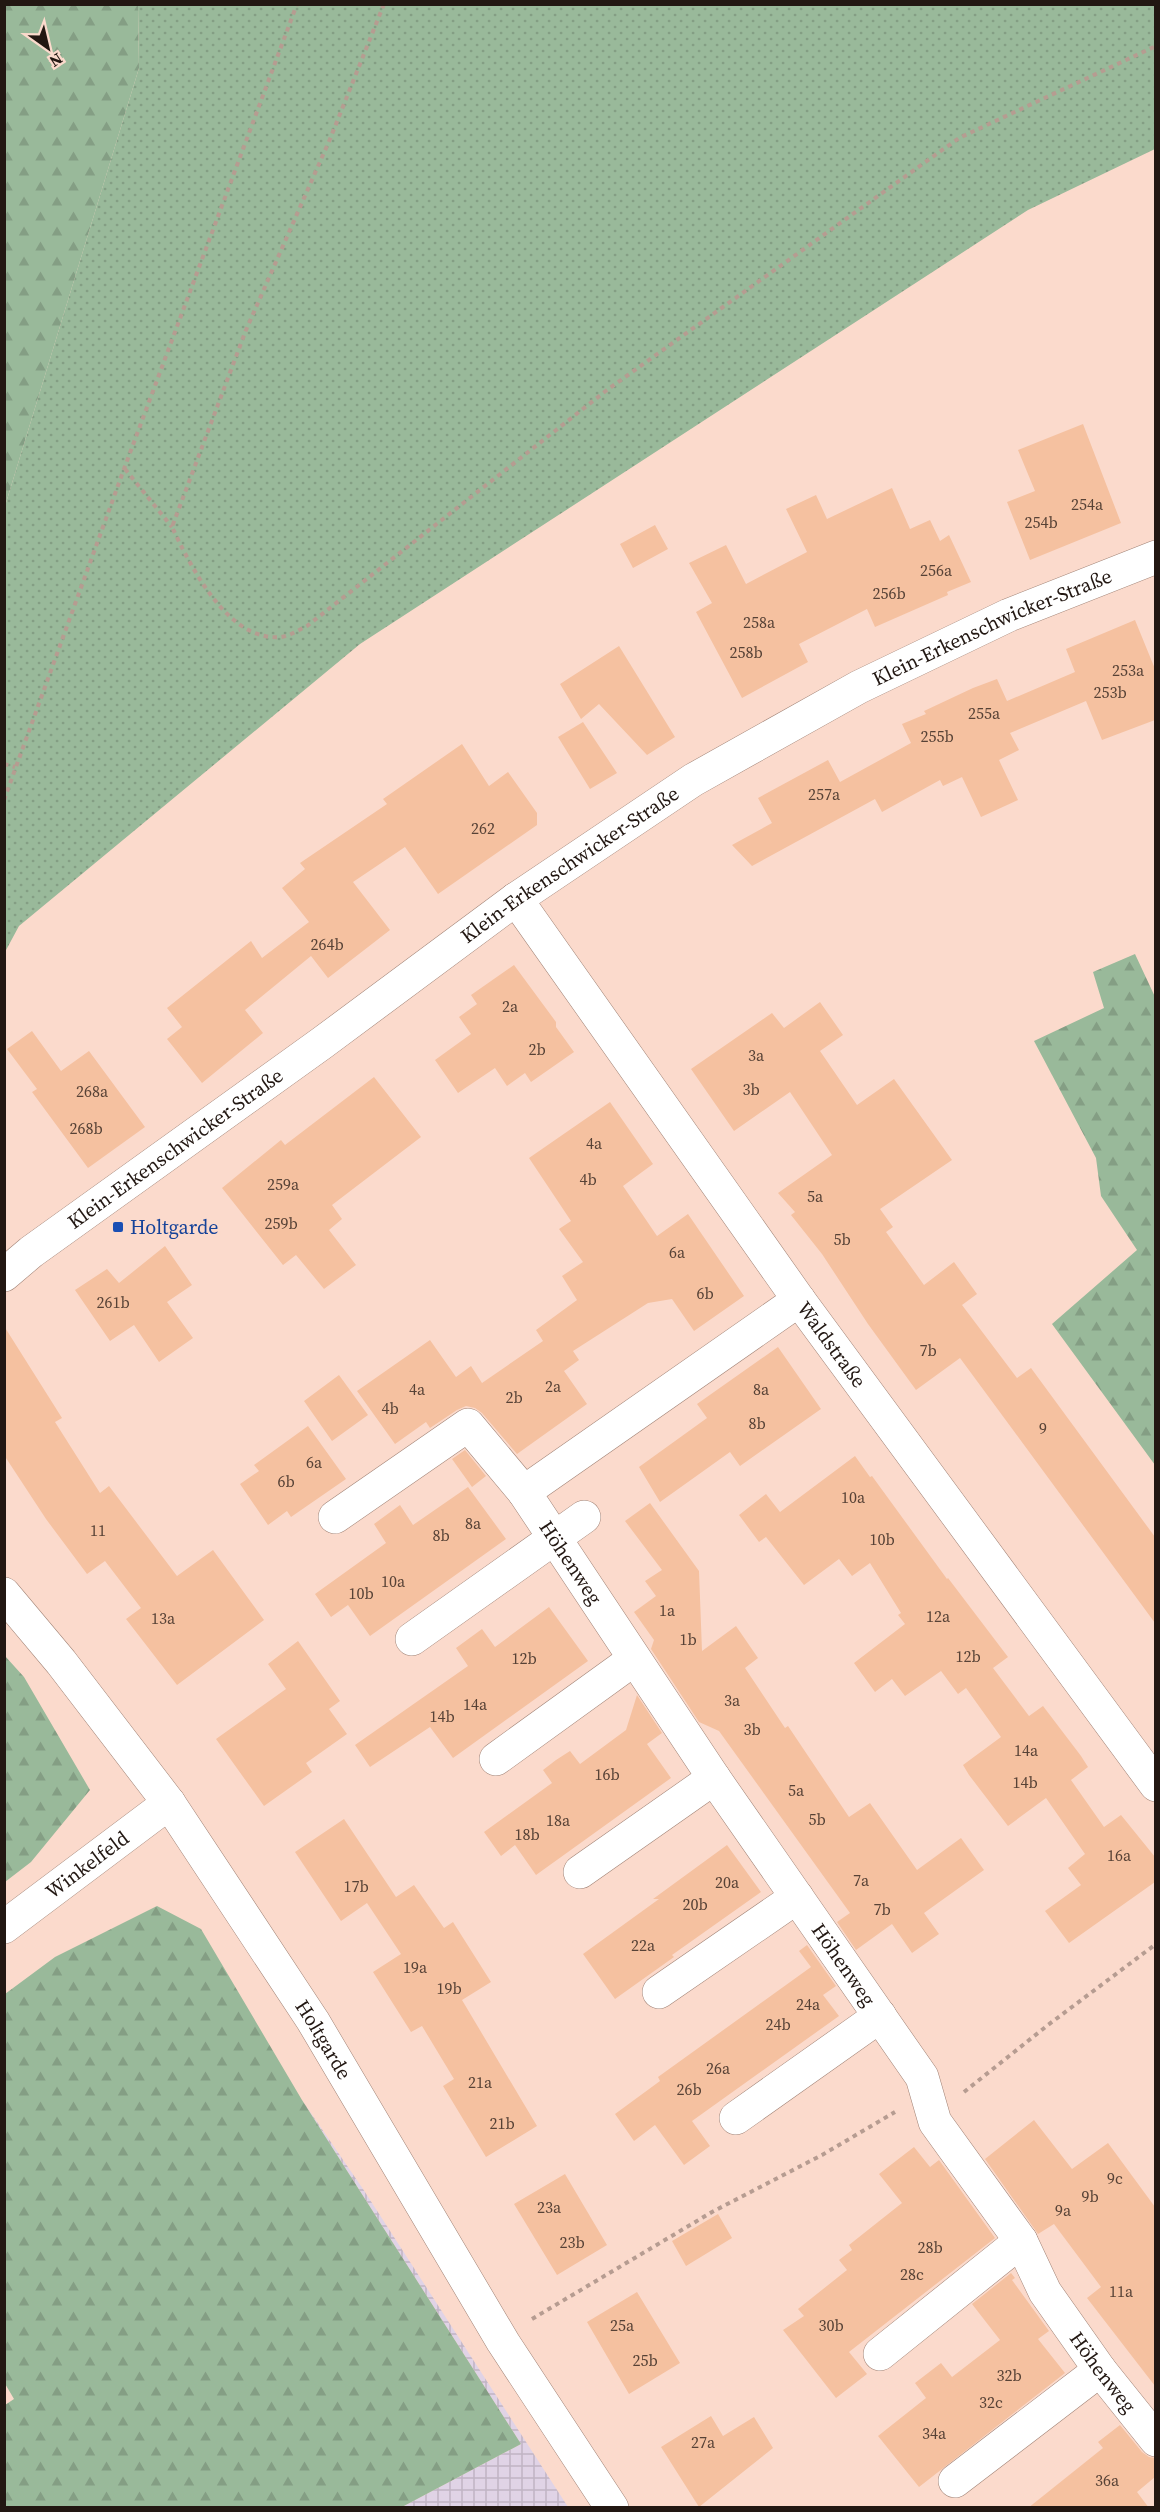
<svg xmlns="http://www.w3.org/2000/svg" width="1160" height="2512" viewBox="0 0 1160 2512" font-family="'Source Serif 4',serif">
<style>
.industrial{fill:url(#industrial-grid)}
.grass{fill:url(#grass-dots)}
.forest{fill:url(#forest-firs)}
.building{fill:#f5c1a0}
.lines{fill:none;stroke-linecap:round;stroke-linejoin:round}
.minor-casing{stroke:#a18376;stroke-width:34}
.path{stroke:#b69c91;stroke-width:4;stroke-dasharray:4.5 4.5;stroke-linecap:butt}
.minor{stroke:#fff;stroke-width:33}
.transit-dot{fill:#1a4fb4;stroke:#fbdacc;stroke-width:2}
.labels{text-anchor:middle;stroke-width:6;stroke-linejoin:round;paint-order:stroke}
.number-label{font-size:16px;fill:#574236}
.street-label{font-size:20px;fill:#221712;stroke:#fbdacc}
.transit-label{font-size:20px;fill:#164399;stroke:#fbdacc;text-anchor:start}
</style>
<defs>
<pattern id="industrial-grid" width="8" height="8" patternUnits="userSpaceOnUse" patternTransform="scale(1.5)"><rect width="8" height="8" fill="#e0d3e6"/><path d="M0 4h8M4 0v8" fill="none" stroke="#c0b4c4"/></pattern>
<pattern id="grass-dots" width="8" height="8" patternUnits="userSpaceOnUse" patternTransform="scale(1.5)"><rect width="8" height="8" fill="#99b99a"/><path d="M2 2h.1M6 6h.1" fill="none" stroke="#849e84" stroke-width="1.8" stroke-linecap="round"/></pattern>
<pattern id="forest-firs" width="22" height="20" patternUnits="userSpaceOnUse" patternTransform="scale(1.5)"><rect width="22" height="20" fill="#99b99a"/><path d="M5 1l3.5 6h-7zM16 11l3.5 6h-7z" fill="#849e84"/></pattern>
</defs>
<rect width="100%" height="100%" fill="#fbdacc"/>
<path class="industrial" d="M302,2100L363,2189L568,2507H402L521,2444Z"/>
<path class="grass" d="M138,5H1155V149L1028,210L360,644L19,926L5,952V506L139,68Z"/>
<path class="forest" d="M5,4L138,5L139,68L5,506Z
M1135,954L1156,999L1155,1465L1052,1324L1137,1250L1101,1196L1096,1158L1034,1041L1104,1008L1093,972Z
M5,1656L24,1677L90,1790L31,1862L5,1882Z
M157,1906L201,1929L302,2100L521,2444L402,2507H5V2405L14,2399L4,2382L5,1994L55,1957Z"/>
<path class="building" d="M1083,424L1121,523L1030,560L1007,502L1035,491L1018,450Z
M892,488L910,529L930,520L940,541L949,535L971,582L947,592L948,595L875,627L867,609L799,644L808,662L742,698L696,612L712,603L689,563L726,545L746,584L807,552L786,509L816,495L827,519Z
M655,525L668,549L633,568L620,544Z
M1135,620L1155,669V720L1102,740L1086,701L1010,733L1019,750L999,760L1018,800L981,817L962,777L943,786L940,780L882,812L875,799L752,866L732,845L772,823L758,798L828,760L840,782L911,743L902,724L926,714L924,711L973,688L997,679L1007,701L1075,672L1066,649Z
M619,646L675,737L647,755L599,704L581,719L560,684Z
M583,722L617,773L590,789L558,737Z
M462,744L489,786L508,772L537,813V825L438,894L405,847L353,882L390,930L328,978L311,956L245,1010L263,1033L202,1083L167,1039L182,1027L167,1008L251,941L262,958L309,922L282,888L305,869L300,863L387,804L383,799Z
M514,965L556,1022V1027L574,1052L531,1082L525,1073L507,1086L495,1068L458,1093L435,1060L471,1034L459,1017L477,1004L471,995Z
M820,1002L843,1035L820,1051L857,1105L894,1079L952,1160L880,1209L893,1227L886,1232L924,1285L954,1262L977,1294L962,1305L1017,1378L1031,1368L1155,1537V1623L960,1358L916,1390L868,1324L822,1254L791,1215L795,1212L778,1193L832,1155L790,1092L734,1131L691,1069L772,1013L784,1028Z
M32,1031L61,1071L89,1051L145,1127L88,1168L32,1092L37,1089L7,1049Z
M374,1077L421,1137L332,1205L342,1219L329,1230L356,1265L324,1289L296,1255L283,1265L222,1188L281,1140L285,1145Z
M610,1102L653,1164L623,1186L657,1236L688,1214L744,1296L694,1331L672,1299L648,1303L573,1351L579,1360L564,1371L587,1404L517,1454L482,1413L475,1408L466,1406L457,1410L430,1428L426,1422L395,1444L357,1391L430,1340L456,1377L471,1366L482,1383L543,1341L536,1330L577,1300L562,1276L583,1262L559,1229L571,1221L529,1158Z
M165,1246L192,1285L167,1302L193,1338L159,1362L134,1325L110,1341L75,1290L107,1269L119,1283Z
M4,1326L62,1418L55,1422L100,1493L109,1486L177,1576L213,1550L264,1620L177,1685L126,1619L141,1608L105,1561L87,1574L46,1519L4,1455Z
M778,1347L821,1409L740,1466L730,1452L660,1502L639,1467L707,1418L697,1404Z
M339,1375L368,1415L332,1441L304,1401Z
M308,1426L346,1479L291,1517L287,1511L268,1525L240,1484L259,1471L254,1465Z
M465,1450L486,1476L472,1487L452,1459Z
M855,1456L870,1477L872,1476L947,1579L948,1578L1008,1657L993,1668L1029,1716L1043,1706L1081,1756L1088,1767L1071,1780L1104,1827L1121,1815L1155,1857V1882L1069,1943L1045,1911L1081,1885L1068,1868L1085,1854L1046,1798L1008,1826L969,1775L963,1765L1001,1737L966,1688L958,1694L941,1671L905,1696L892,1679L875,1692L854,1663L905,1624L898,1615L901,1613L870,1563L852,1576L839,1559L804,1585L766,1537L759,1542L739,1515L766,1494L780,1512Z
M468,1487L506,1539L370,1636L348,1605L331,1617L315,1594L386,1543L374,1524L400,1505L413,1525Z
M650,1503L699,1571L702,1651L736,1626L758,1658L745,1668L785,1728L788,1726L849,1817L870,1803L917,1870L961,1838L984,1870L924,1913L939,1934L912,1953L892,1924L856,1950L837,1922L850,1913L719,1731L699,1722L651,1649L654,1640L634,1612L656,1596L645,1581L662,1570L625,1521Z
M549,1607L588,1661L453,1758L430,1727L370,1767L355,1745L468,1666L456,1648L482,1629L495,1647Z
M298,1641L340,1701L329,1709L347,1734L306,1763L312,1772L264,1806L216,1739L286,1689L268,1664Z
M637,1695L662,1733L647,1744L671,1778L536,1875L515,1845L501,1856L484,1832L552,1783L543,1770L556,1760L570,1751L580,1764L626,1730Z
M344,1819L396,1897L414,1885L444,1928L453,1922L491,1982L462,2000L537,2126L486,2157L443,2086L454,2079L422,2026L411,2032L373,1972L401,1954L367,1903L341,1921L295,1852Z
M727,1845L761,1892L672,1955L674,1957L615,1999L583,1954L659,1899H653Z
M807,1945L836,1986L823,1995L839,2016L692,2121L710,2146L684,2165L655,2125L634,2141L615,2114L660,2081L658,2077L811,1967L799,1951Z
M1034,2120L1072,2169L1108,2143L1155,2207V2386L1087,2298L1101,2287L1054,2224L1038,2234L985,2159Z
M914,2147L930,2167L939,2160L995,2238L849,2352L867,2374L836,2398L783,2330L804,2316L798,2309L847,2270L839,2260L852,2250L849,2245L902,2203L879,2174Z
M565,2174L607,2245L557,2275L514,2204Z
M718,2214L732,2238L686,2266L672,2241Z
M1011,2273L1015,2278L1012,2280L1049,2331L1038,2339L1065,2373L919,2487L878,2436L926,2398L915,2383L941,2363L952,2377L1000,2340L972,2304Z
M637,2292L680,2363L629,2394L587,2322Z
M711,2416L723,2436L754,2417L773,2448L699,2507L661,2447Z
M1120,2425L1142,2452L1149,2457L1155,2458V2477L1137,2492L1149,2508H1028L1103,2448L1098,2442Z"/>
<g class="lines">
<defs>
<g id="minor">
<path id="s1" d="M516,899L799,1300L1156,1785"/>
<path id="s2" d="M4,1275L31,1252L322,1043L516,899L693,780L859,687L1009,615L1156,557"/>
<path id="s3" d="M799,1300L524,1492L714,1778L922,2077L935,2122L1021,2241L1045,2292L1100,2370L1156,2440"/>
<path d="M335,1517L468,1425L524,1492"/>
<path id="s4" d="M4,1594L61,1662L169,1803L313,2021L503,2342L612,2508"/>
<path d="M412,1639L584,1517"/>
<path d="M496,1759L633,1660"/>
<path d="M580,1872L714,1778"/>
<path id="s5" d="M4,1927L169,1803"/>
<path d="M659,1992L797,1897"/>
<path d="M736,2118L880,2016"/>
<path d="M880,2354L1021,2241"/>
<path d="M955,2481L1100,2370"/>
</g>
</defs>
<use href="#minor" class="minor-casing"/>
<path class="path" d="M384,4L330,139L246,330L172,527C191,567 228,642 281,637C290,636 300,629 307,626L607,390L959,138L1156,46
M125,469L172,527
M4,764L15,767
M4,800L124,469L297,4
M964,2092L1048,2025L1156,1944
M532,2319L712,2212L822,2155L895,2112"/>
<use href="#minor" class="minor"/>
</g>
<rect class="transit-dot" x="112" y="1221" width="12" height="12" rx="3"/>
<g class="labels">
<g class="number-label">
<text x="1087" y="510">254a</text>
<text x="1041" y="528">254b</text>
<text x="936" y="576">256a</text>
<text x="889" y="599">256b</text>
<text x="759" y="628">258a</text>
<text x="746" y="658">258b</text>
<text x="1128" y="676">253a</text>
<text x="1110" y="698">253b</text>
<text x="984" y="719">255a</text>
<text x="937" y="742">255b</text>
<text x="824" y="800">257a</text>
<text x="483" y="834">262</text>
<text x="327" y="950">264b</text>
<text x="510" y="1012">2a</text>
<text x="537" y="1055">2b</text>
<text x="756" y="1061">3a</text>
<text x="751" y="1095">3b</text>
<text x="92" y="1097">268a</text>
<text x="86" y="1134">268b</text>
<text x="594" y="1149">4a</text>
<text x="588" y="1185">4b</text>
<text x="283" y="1190">259a</text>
<text x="815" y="1202">5a</text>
<text x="281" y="1229">259b</text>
<text x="842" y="1245">5b</text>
<text x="677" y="1258">6a</text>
<text x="705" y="1299">6b</text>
<text x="113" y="1308">261b</text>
<text x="928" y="1356">7b</text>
<text x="553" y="1392">2a</text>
<text x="417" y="1395">4a</text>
<text x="761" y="1395">8a</text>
<text x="514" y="1403">2b</text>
<text x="390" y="1414">4b</text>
<text x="757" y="1429">8b</text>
<text x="1043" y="1434">9</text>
<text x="314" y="1468">6a</text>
<text x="286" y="1487">6b</text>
<text x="853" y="1503">10a</text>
<text x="473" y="1529">8a</text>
<text x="98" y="1536">11</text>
<text x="441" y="1541">8b</text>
<text x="882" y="1545">10b</text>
<text x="393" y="1587">10a</text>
<text x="361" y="1599">10b</text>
<text x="667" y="1616">1a</text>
<text x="938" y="1622">12a</text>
<text x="163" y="1624">13a</text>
<text x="688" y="1645">1b</text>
<text x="968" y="1662">12b</text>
<text x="524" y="1664">12b</text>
<text x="732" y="1706">3a</text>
<text x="475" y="1710">14a</text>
<text x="442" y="1722">14b</text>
<text x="752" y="1735">3b</text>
<text x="1026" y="1756">14a</text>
<text x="607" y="1780">16b</text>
<text x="1025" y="1788">14b</text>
<text x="796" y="1796">5a</text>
<text x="817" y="1825">5b</text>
<text x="558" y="1826">18a</text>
<text x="527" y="1840">18b</text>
<text x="1119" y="1861">16a</text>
<text x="861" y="1886">7a</text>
<text x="727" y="1888">20a</text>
<text x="356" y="1892">17b</text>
<text x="695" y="1910">20b</text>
<text x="882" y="1915">7b</text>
<text x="643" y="1951">22a</text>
<text x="415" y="1973">19a</text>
<text x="449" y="1994">19b</text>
<text x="808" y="2010">24a</text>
<text x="778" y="2030">24b</text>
<text x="718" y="2074">26a</text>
<text x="480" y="2088">21a</text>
<text x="689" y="2095">26b</text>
<text x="502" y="2129">21b</text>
<text x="1115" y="2184">9c</text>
<text x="1090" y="2202">9b</text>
<text x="549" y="2213">23a</text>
<text x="1063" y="2216">9a</text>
<text x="572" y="2248">23b</text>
<text x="930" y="2253">28b</text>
<text x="912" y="2280">28c</text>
<text x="1121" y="2297">11a</text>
<text x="622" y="2331">25a</text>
<text x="831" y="2331">30b</text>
<text x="645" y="2366">25b</text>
<text x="1009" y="2381">32b</text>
<text x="991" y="2408">32c</text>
<text x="934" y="2439">34a</text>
<text x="703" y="2448">27a</text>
<text x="1107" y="2486">36a</text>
</g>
<g class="street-label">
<text dy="7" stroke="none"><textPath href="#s2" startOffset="1185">Klein-Erkenschwicker-Straße</textPath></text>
<text dy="7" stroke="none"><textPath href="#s2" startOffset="699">Klein-Erkenschwicker-Straße</textPath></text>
<text dy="7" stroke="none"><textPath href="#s2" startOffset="213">Klein-Erkenschwicker-Straße</textPath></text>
<text dy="7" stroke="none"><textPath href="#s1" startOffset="546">Waldstraße</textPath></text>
<text dy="7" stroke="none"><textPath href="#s3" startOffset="420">Höhenweg</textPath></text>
<text dy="7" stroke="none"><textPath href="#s5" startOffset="104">Winkelfeld</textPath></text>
<text dy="7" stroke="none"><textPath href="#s3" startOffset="906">Höhenweg</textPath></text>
<text dy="7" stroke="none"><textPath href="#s4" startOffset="549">Holtgarde</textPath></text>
<text dy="7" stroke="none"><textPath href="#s3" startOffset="1392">Höhenweg</textPath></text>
</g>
<g class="transit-label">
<text x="130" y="1234">Holtgarde</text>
</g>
</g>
<rect width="1160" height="2512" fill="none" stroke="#221712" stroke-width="12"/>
<g transform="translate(48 48) rotate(146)" stroke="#fbdacc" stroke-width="4.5" paint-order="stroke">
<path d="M0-4.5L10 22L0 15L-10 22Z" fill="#221712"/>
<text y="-9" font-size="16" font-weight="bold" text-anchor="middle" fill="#221712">N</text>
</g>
</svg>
